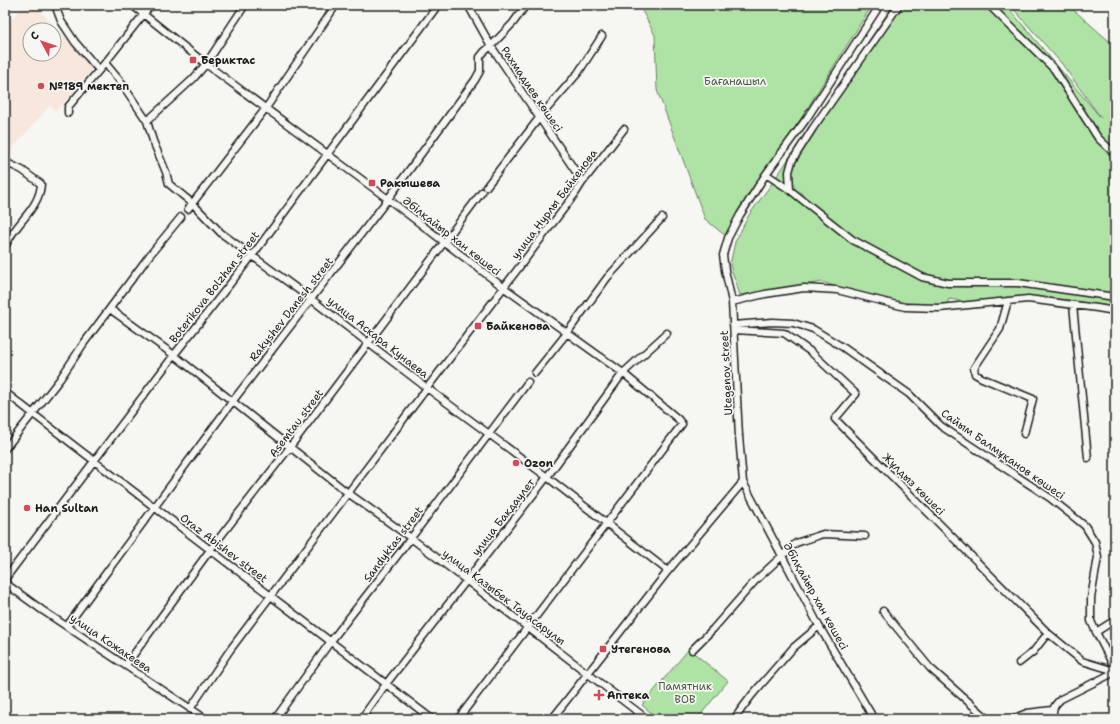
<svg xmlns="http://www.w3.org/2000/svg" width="1120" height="724" viewBox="0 0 1120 724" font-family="'Shantell Sans',sans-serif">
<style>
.built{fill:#f7e7dd;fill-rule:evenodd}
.green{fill:#afe3a5;stroke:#668060}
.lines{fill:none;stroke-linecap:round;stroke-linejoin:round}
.minor-casing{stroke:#1c1c1c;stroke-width:9}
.minor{stroke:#f6f6f2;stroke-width:6}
.poi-dot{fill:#d1495b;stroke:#f6f6f2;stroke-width:1.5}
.labels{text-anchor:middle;stroke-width:3.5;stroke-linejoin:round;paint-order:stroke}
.poi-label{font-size:11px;font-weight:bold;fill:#1c1c1c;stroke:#f6f6f2;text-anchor:start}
.park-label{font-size:11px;fill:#485845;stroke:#f6f6f2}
.street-label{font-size:11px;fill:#1c1c1c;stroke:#f6f6f2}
</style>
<rect width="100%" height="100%" fill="#f6f6f2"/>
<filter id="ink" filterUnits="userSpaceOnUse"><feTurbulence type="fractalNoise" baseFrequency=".025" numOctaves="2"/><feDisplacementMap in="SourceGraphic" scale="8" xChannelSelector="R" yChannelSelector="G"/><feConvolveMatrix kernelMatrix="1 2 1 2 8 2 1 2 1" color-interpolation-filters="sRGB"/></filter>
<g filter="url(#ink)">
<path class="built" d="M25,5H34L94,67L56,111L50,105L5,157V27ZM30,30H54V54H30Z"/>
<path class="green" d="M639,5H862L869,10L766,174L728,238L705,219L657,90L655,35Z
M893,5H1006L1101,118L1062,64L1010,5H1068L1109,41L1115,39V307L1068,300L979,304L949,299L946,307L878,301L822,282L740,295L730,265L735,242L749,215L773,182Z
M689,649L728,681L697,719H658L642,705Z"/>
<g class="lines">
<defs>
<path id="minor" d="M55,5L61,21L75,42L99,70
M132,5L206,64L388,199L503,287L623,373L678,419L682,424L458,719
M468,5L491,46L576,172L582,183
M989,5L1054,69L1098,138L1115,154
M105,63L120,81L147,121L153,141L166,172L169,184L192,203L221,233L311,299L427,388L547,477L668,571
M68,113V107L105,63L151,5
M147,121L193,79L206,64L245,5
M5,162L22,170L41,184C40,203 25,216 15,230C11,235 8,241 5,247
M766,174L790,190L853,240L922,277L948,283H1018L1115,297
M486,187L539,118L578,73L602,36
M790,190L789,172L792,161L813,128L899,5
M188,209L266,108L336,5
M1008,301L1000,329L974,368L975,374L982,378L1033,399L1024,434
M732,302L765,294L804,288L837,290L905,307L939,308L1028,299L1097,308L1115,311
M1073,305L1088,458
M110,309L174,355L348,493L411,538L647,719
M733,325L772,322L793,323L813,329L844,348L909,394L941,426L1050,498L1074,517L1085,526L1095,542L1098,557L1091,598V621L1096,632L1115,669
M734,330L784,333L811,352L856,394L835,419L1048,633L1082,661L1115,671
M535,373L567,333L607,278L662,218
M5,392C146,502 290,610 432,719
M5,449L60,379L84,343L149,256L181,217
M5,579L174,355L252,256L438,5
M5,583L42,610L206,719
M883,611L930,668L988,719
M67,626L232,402L388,199L475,80L480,71V57L484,52L491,46L513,23L526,5
M1096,632L1115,620
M692,650L713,629L755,581L796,543L823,534L865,536
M1019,663L1033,652L1048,633
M126,665L210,550L290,447L482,192
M190,709L230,650L427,388L575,194L582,183L624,129
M275,719L331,641L411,538L528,382
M361,719L386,684L547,477L623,373L667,333
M552,719L668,571L743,482
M734,719L752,695L793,648L819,626
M874,719L819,626L743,482L739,436L732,302L725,270L723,255L728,238L740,215L766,174L807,118L880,5
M1012,719L1027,713L1052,710
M1053,719C1052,709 1054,705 1061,699L1115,672"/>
</defs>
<use href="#minor" class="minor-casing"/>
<use href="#minor" class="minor"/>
</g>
</g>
<g class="poi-dot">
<rect x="189" y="56" width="8" height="8" rx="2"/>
<circle cx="41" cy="86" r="4"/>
<rect x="368" y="179" width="8" height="8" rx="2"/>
<rect x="474" y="322" width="8" height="8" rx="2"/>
<circle cx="516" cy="463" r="4"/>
<circle cx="27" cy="508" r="4"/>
<rect x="599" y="645" width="8" height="8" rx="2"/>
<path d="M597 689h4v4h4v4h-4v4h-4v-4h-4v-4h4z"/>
</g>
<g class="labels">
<g class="poi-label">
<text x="201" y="64">Бериктас</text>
<text x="49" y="90">№189 мектеп</text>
<text x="380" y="187">Ракышева</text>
<text x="486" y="330">Байкенова</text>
<text x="524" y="467">Ozon</text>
<text x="35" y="512">Han Sultan</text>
<text x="611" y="653">Утегенова</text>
<text x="607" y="699">Аптека</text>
</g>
<g class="park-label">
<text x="735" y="85">Бағанашыл</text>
<text x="685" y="690">Памятник<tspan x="685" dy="13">ВОВ</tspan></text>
</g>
<g class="street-label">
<text transform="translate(532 89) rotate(56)" y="4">Рахмадиев көшесі</text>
<text transform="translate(554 204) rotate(-53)" y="4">улица Нурлы Байкенова</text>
<text transform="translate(452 236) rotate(38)" y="4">Әбілқайыр хан көшесі</text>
<text transform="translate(214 287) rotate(-52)" y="4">Boterikova Bolzhan street</text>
<text transform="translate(291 309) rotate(-52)" y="4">Rakyshev Danesh street</text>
<text transform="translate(378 337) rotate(38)" y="4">улица Аскара Кунаева</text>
<text transform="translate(726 373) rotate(-93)" y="4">Utegenov street</text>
<text transform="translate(296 423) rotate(-53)" y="4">Asemtau street</text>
<text transform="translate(1003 454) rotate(35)" y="4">Сайым Балмұқанов көшесі</text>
<text transform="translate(914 484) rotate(45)" y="4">Жұлдыз көшесі</text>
<text transform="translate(503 517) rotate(-52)" y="4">улица Бакдаулет</text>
<text transform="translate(393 544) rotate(-53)" y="4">Sandyktas street</text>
<text transform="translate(224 548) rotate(37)" y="4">Oraz Abishev street</text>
<text transform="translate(816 596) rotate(61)" y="4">Әбілқайыр хан көшесі</text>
<text transform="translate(504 597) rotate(37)" y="4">улица Казыбек Тауасарулы</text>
<text transform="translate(111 643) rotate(34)" y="4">улица Кожакеева</text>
</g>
</g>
<rect width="1120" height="724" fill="none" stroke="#f6f6f2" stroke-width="20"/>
<rect x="10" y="10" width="1100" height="704" fill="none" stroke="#1c1c1c" stroke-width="1.5" filter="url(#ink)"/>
<g transform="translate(42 42) rotate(310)"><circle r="19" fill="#f6f6f2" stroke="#9f9f9c"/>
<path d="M0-3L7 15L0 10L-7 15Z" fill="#d1495b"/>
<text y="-6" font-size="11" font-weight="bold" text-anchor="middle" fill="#1c1c1c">С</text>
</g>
</svg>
